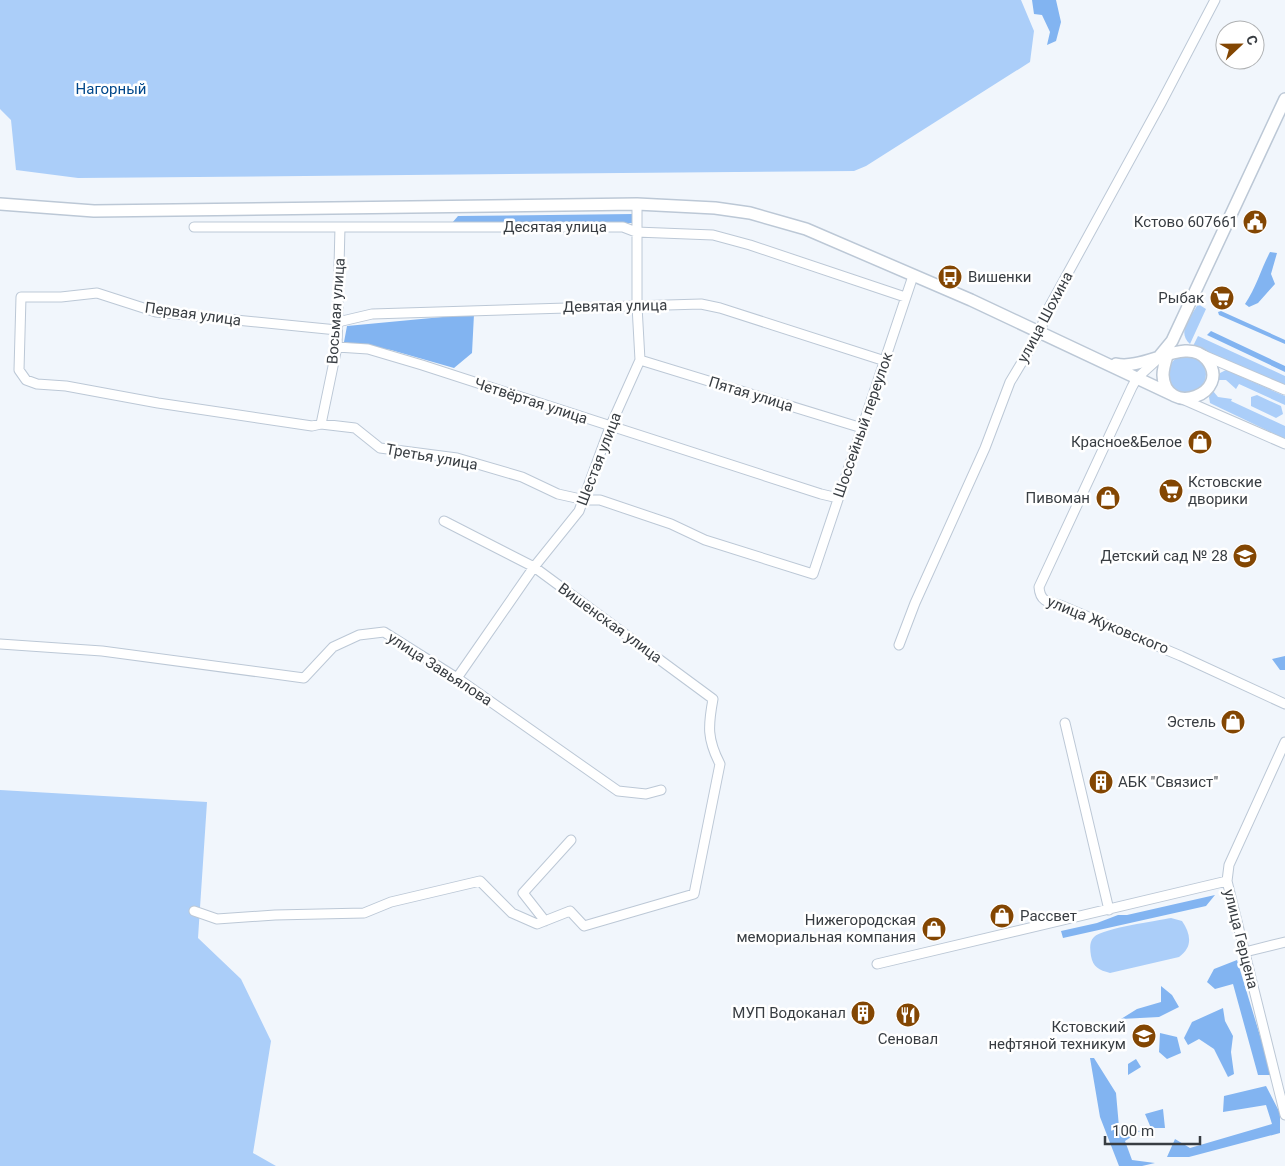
<svg xmlns="http://www.w3.org/2000/svg" width="1285" height="1166" viewBox="0 0 1285 1166" font-family="Roboto,sans-serif">
<style>
.green{fill:#abcef9}
.forest{fill:#82b4f1}
.lines{fill:none;stroke-linecap:round;stroke-linejoin:round}
.minor-casing{stroke:#bcc8d6;stroke-width:11}
.major-casing{stroke:#bcc8d6;stroke-width:14}
.minor{stroke:#fff;stroke-width:9}
.major{stroke:#fff;stroke-width:11}
.labels{text-anchor:middle;stroke-width:5;stroke-linejoin:round;paint-order:stroke}
.park-label{font-size:15px;fill:#01488b;stroke:#fff}
.poi-label{font-size:15px;fill:#383d42;stroke:#fff;text-anchor:end}
.street-label{font-size:15px;fill:#383d42;stroke:#fff}
</style>
<rect width="100%" height="100%" fill="#f1f6fc"/>
<path class="green" d="M0,0H1021L1034,31L1030,62L866,166L854,171L78,178L16,170L11,120L0,109Z
M1198,304L1206,309L1190,344C1176,331 1191,317 1198,304Z
M1198,336L1285,376V385L1193,346Z
M1168 374a19 19 0 1 1 38 0a19 19 0 1 1-38 0Z
M1226,370L1285,396V405L1239,384L1236,389L1226,380H1217L1220,373Z
M1213,391L1218,397L1232,399L1231,401L1285,426V439L1214,405L1210,403L1209,397Z
M1257,395L1281,406L1283,414L1276,418L1251,406V397Z
M0,790L207,802L198,938L241,979L271,1041L253,1153L276,1166H0Z
M1171,918L1182,921C1191,934 1193,947 1179,957L1110,973C1099,970 1093,967 1091,956C1090,949 1089,942 1094,937C1103,928 1157,921 1171,918Z"/>
<path class="forest" d="M1032,0H1056L1061,22L1056,41L1047,45L1050,32L1042,15L1034,14Z
M633,214V223H452L458,216Z
M1270,252L1277,253L1271,274L1275,284L1258,303L1249,307L1245,304C1256,288 1261,269 1270,252Z
M1221,311L1285,340V344L1219,315L1218,312Z
M474,314L472,353L454,368L391,350L344,342L347,326Z
M1211,331L1285,366V372L1207,335Z
M1285,656V670H1280L1272,659Z
M1215,895L1206,906L1063,938L1061,931L1097,923L1118,915H1127Z
M1237,960L1272,1075H1258L1233,984L1215,989L1207,982L1214,969Z
M1161,986L1172,995L1179,1007L1159,1017L1121,1019L1137,1009L1161,1002Z
M1223,1008L1225,1021L1233,1036L1231,1052L1234,1074L1228,1077L1214,1049L1199,1039L1188,1045L1184,1038L1192,1022Z
M1160,1033L1177,1037L1181,1053L1167,1059L1159,1052Z
M1090,1058H1094L1116,1093L1119,1127L1140,1131L1125,1141L1132,1160L1155,1163L1142,1166H1119L1100,1117Z
M1136,1059L1141,1067L1128,1075V1064Z
M1266,1086L1280,1113V1133L1189,1157H1167L1175,1139L1190,1148L1272,1124L1266,1105L1223,1112L1224,1096Z
M1163,1109L1165,1128H1151L1145,1114Z"/>
<g class="lines">
<defs>
<path id="minor" d="M194,227H623L636,232L713,235L750,245L905,297
M338,322L372,314L701,304L720,308L885,361
M337,330L156,312L97,293L61,297H21L19,370L26,380L37,384L66,386L158,403L312,426L321,424L355,428L380,448L457,458L522,477L558,494L585,500H600L671,524L705,540L813,574L913,276
M337,347L368,349L422,365L821,494L838,498
M1203,355L1285,390
M1158,359L1137,378L1132,387L1039,587C1040,601 1047,602 1060,605L1181,656L1285,704
M640,360L862,428
M1182,399L1285,444
M321,424L337,347L340,227
M0,644L102,651L304,678L333,647L359,635L384,632L457,678L618,791L646,794L661,790
M899,645L915,603L985,448L1010,382L1040,332L1046,313L1161,103L1215,0
M457,678L534,567L579,511L610,427L640,360L637,306V204
M1065,723L1109,910
M1285,742L1229,865L1227,881L1285,1115
M194,911L217,919L275,915L364,913L391,902L480,881L512,913L537,924L570,911L584,926L694,894L720,764C707,739 708,726 713,699L534,567L444,521
M545,921L523,893L571,840
M1245,952L1285,942
M877,964L1227,881"/>
<path id="major" d="M0,204L94,211L637,204L715,208L750,213L806,229L971,300L1175,396
M1158,358L1172,341L1285,99
M1116,364C1144,371 1188,335 1207,360C1233,393 1165,419 1163,375C1163,366 1167,357 1169,349"/>
</defs>
<use href="#minor" class="minor-casing"/>
<use href="#major" class="major-casing"/>
<use href="#minor" class="minor"/>
<use href="#major" class="major"/>
</g>
<defs>
<symbol id="civic-disc" viewBox="-11 -11 22 22"><circle r="9.5" fill="#834602" stroke="#fff"/><path d="M-.6-6.5H3V-4.5H.6V-3L4-1V1h2V6H-6V1h2V-1L-.6-3ZM-1.2 2.5V6h2.4V2.5Z" fill="#fff"/></symbol>
<symbol id="bus-disc" viewBox="-11 -11 22 22"><circle r="9.5" fill="#834602" stroke="#fff"/><path d="M-5-6H5V4H4V6H2V4H-2V6H-4V4H-5ZM-3.5-4V0h7V-4ZM-3.5 1.2v1.5H-2V1.2ZM2 1.2v1.5H3.5V1.2Z" fill="#fff"/></symbol>
<symbol id="supermarket-disc" viewBox="-11 -11 22 22"><circle r="9.5" fill="#834602" stroke="#fff"/><path d="M-6-5.5h2.5l.6 2H6L4.5 2H-2.5L-4.4-4H-6ZM-1.5 3.2a1.3 1.3 0 1 0 .1 0ZM3 3.2a1.3 1.3 0 1 0 .1 0Z" fill="#fff"/></symbol>
<symbol id="shop-disc" viewBox="-11 -11 22 22"><circle r="9.5" fill="#834602" stroke="#fff"/><path d="M-5-2.5h2.3a2.7 3.5 0 0 1 5.4 0H5L5.5 6h-11ZM-1.5-2.5h3a1.5 2.3 0 0 0-3 0Z" fill="#fff"/></symbol>
<symbol id="school-disc" viewBox="-11 -11 22 22"><circle r="9.5" fill="#834602" stroke="#fff"/><path d="M0-5L7-2L0 1L-7-2ZM-4 1L0 2.5L4 1V4Q0 6-4 4Z" fill="#fff"/></symbol>
<symbol id="building-disc" viewBox="-11 -11 22 22"><circle r="9.5" fill="#834602" stroke="#fff"/><path d="M-4-6H4V6H1V3H-1V6H-4ZM-2.5-4.3h1.7v1.8h-1.7ZM.8-4.3h1.7v1.8H.8ZM-2.5-1h1.7V.8h-1.7ZM.8-1h1.7V.8H.8Z" fill="#fff"/></symbol>
<symbol id="restaurant-disc" viewBox="-11 -11 22 22"><circle r="9.5" fill="#834602" stroke="#fff"/><path d="M-5-6h1v4h1v-4h1v4h1v-4h1v5L-1.5 .5V6h-2V.5L-5-1ZM5-6V6H3V1.5H1.5Q1.5-4 5-6Z" fill="#fff"/></symbol>
<symbol id="university-disc" viewBox="-11 -11 22 22"><circle r="9.5" fill="#834602" stroke="#fff"/><path d="M0-5L7-2L0 1L-7-2ZM-4 1L0 2.5L4 1V4Q0 6-4 4Z" fill="#fff"/></symbol>
</defs>
<g fill-rule="evenodd">
<use href="#civic-disc" x="1241" y="208" width="28" height="28"/>
<use href="#bus-disc" x="936" y="263" width="28" height="28"/>
<use href="#supermarket-disc" x="1208" y="284" width="28" height="28"/>
<use href="#shop-disc" x="1186" y="428" width="28" height="28"/>
<use href="#supermarket-disc" x="1157" y="477" width="28" height="28"/>
<use href="#shop-disc" x="1094" y="484" width="28" height="28"/>
<use href="#school-disc" x="1231" y="542" width="28" height="28"/>
<use href="#shop-disc" x="1219" y="708" width="28" height="28"/>
<use href="#building-disc" x="1087" y="768" width="28" height="28"/>
<use href="#shop-disc" x="988" y="902" width="28" height="28"/>
<use href="#shop-disc" x="920" y="915" width="28" height="28"/>
<use href="#building-disc" x="849" y="999" width="28" height="28"/>
<use href="#restaurant-disc" x="894" y="1001" width="28" height="28"/>
<use href="#university-disc" x="1130" y="1022" width="28" height="28"/>
</g>
<g class="labels">
<g class="park-label">
<text x="111" y="94">Нагорный</text>
</g>
<g class="poi-label">
<text x="1238" y="227">Кстово 607661</text>
<text x="968" y="282" text-anchor="start">Вишенки</text>
<text x="1204" y="303">Рыбак</text>
<text x="1182" y="447">Красное&amp;Белое</text>
<text x="1188" y="487" text-anchor="start">Кстовские<tspan x="1188" dy="17">дворики</tspan></text>
<text x="1090" y="503">Пивоман</text>
<text x="1228" y="561">Детский сад № 28</text>
<text x="1216" y="727">Эстель</text>
<text x="1118" y="787" text-anchor="start">АБК "Связист"</text>
<text x="1020" y="921" text-anchor="start">Рассвет</text>
<text x="916" y="925">Нижегородская<tspan x="916" dy="17">мемориальная компания</tspan></text>
<text x="846" y="1018">МУП Водоканал</text>
<text x="1126" y="1032">Кстовский<tspan x="1126" dy="17">нефтяной техникум</tspan></text>
<text x="908" y="1044" text-anchor="middle">Сеновал</text>
</g>
<g class="street-label">
<text x="555" y="232">Десятая улица</text>
<text transform="translate(615 306) rotate(-1)" y="5">Девятая улица</text>
<text transform="translate(336 311) rotate(-86)" y="5">Восьмая улица</text>
<text transform="translate(193 314) rotate(8)" y="5">Первая улица</text>
<text transform="translate(1045 317) rotate(-62)" y="5">улица Шохина</text>
<text transform="translate(751 394) rotate(17)" y="5">Пятая улица</text>
<text transform="translate(531 401) rotate(18)" y="5">Четвёртая улица</text>
<text transform="translate(863 425) rotate(-71)" y="5">Шоссейный переулок</text>
<text transform="translate(432 457) rotate(10)" y="5">Третья улица</text>
<text transform="translate(599 459) rotate(-69)" y="5">Шестая улица</text>
<text transform="translate(610 623) rotate(36)" y="5">Вишенская улица</text>
<text transform="translate(1108 625) rotate(22)" y="5">улица Жуковского</text>
<text transform="translate(440 669) rotate(33)" y="5">улица Завьялова</text>
<text transform="translate(1241 939) rotate(76)" y="5">улица Герцена</text>
</g>
</g>
<g transform="translate(1240 45) rotate(68)"><circle r="24" fill="#ffffff" stroke="#afb1b3"/>
<path d="M0-4L9 19L0 12L-9 19Z" fill="#834602"/>
<text y="-8" font-size="14" font-weight="bold" text-anchor="middle" fill="#383d42">С</text>
</g>
<path d="M1105 1136v8h95v-8" fill="none" stroke="#383d42" stroke-width="2.5"/>
<text x="1112" y="1136" font-size="15" fill="#383d42" stroke="#ffffff" stroke-width="4" paint-order="stroke">100 m</text>
</svg>
